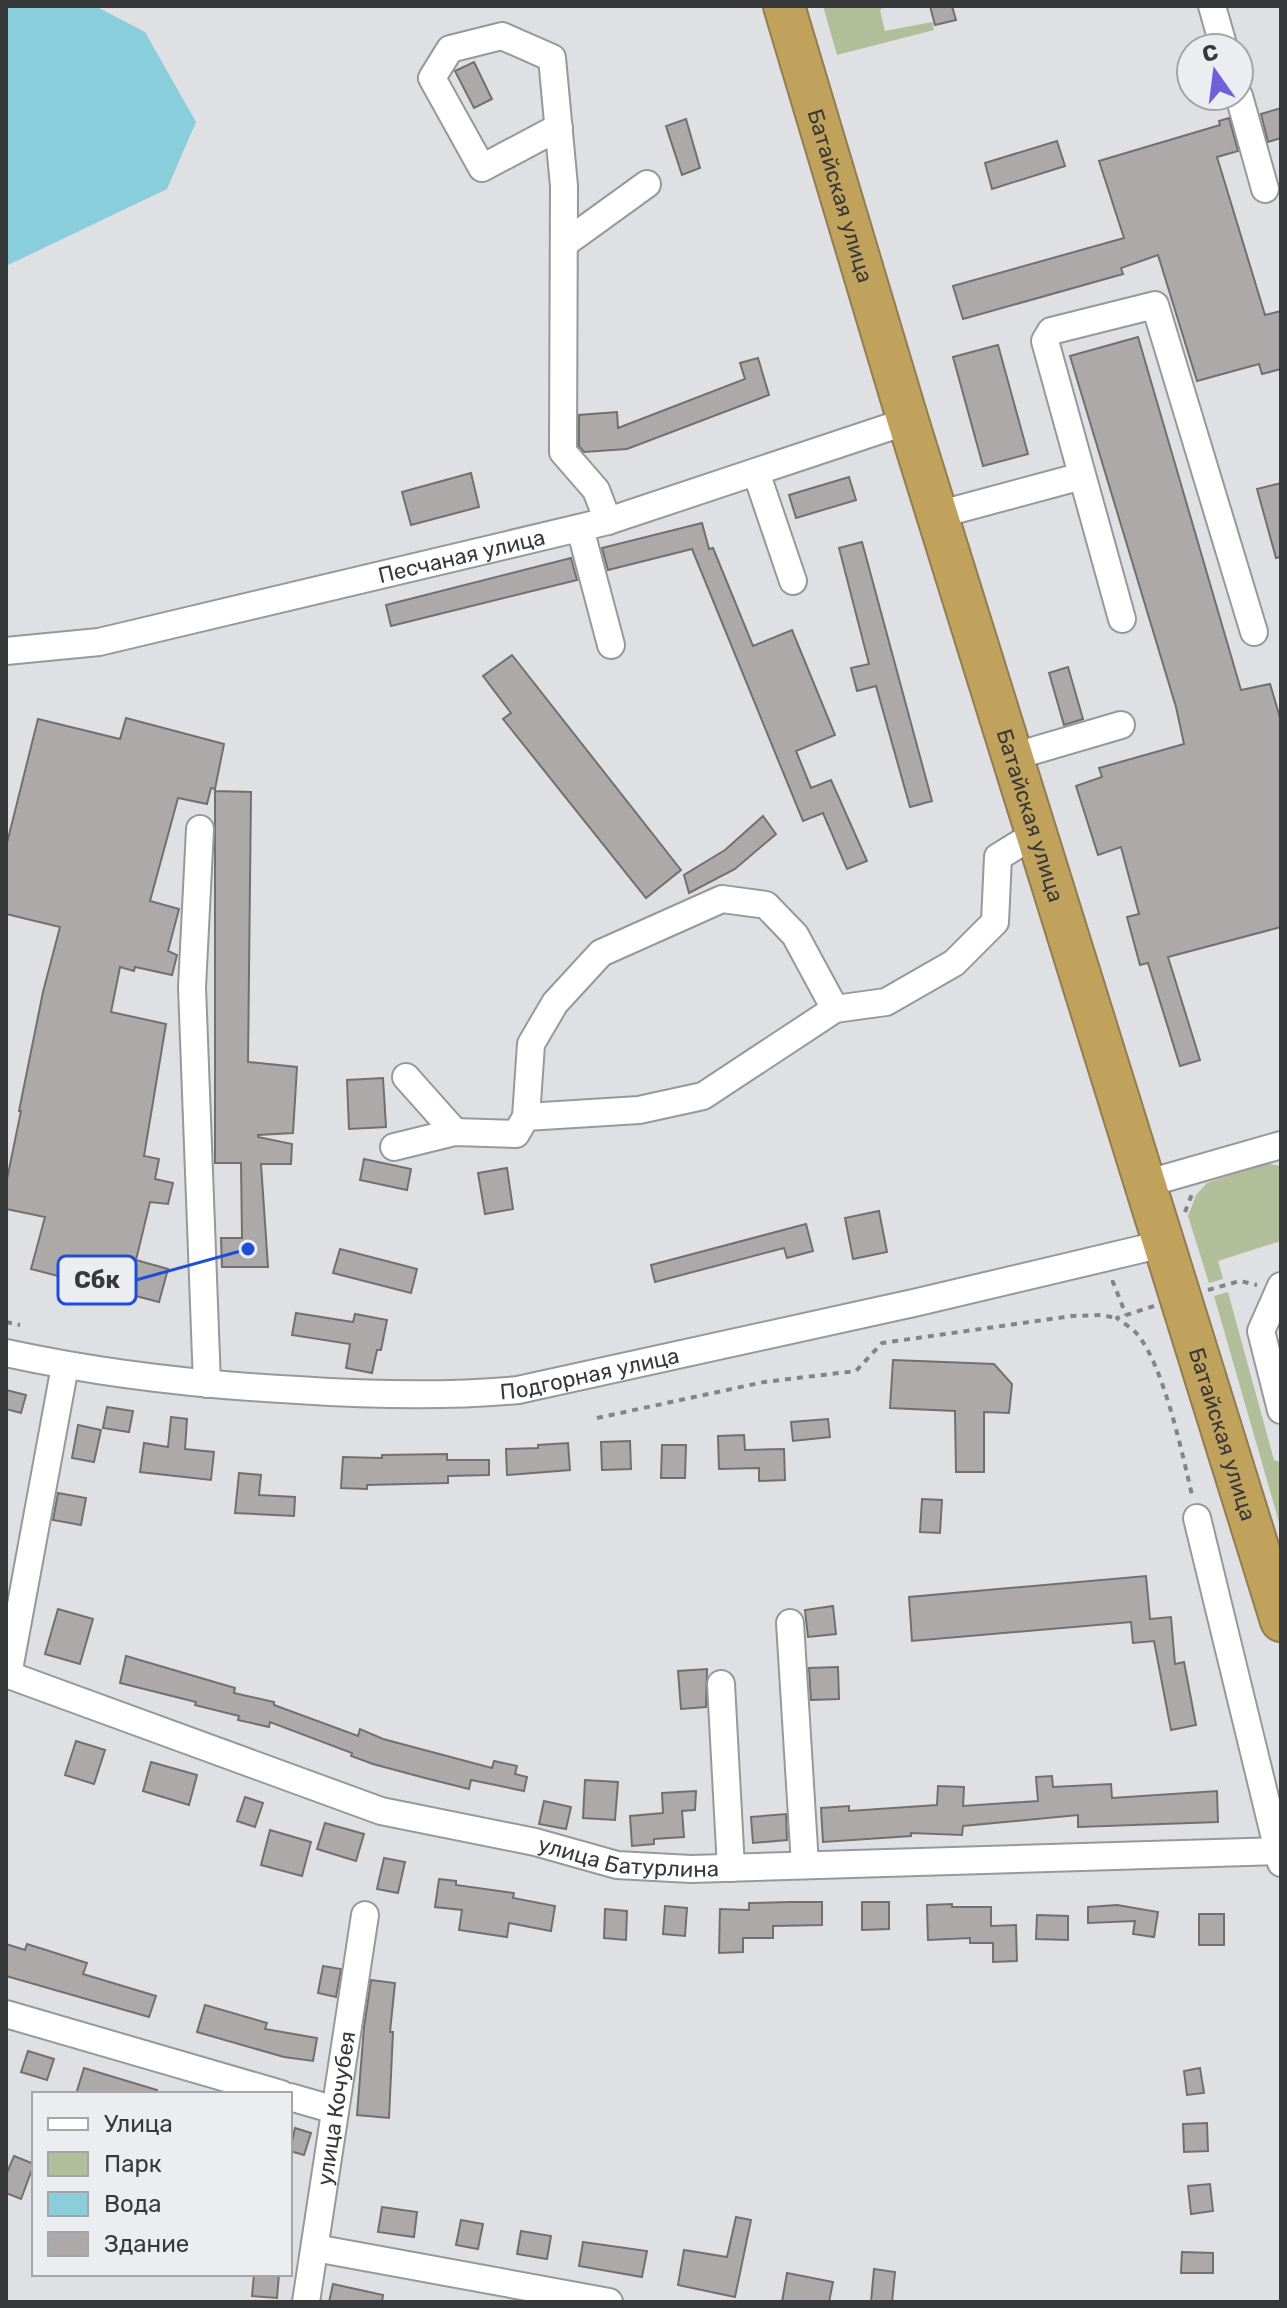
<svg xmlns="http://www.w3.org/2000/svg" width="1287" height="2308" viewBox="0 0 1287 2308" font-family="Rubik,sans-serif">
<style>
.green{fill:#b2be9a}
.water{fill:#8acedc}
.building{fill:#aea9a9;stroke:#746f6f;stroke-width:2}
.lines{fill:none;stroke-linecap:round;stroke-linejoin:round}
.minor-casing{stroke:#97989b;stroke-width:30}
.highway-casing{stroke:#917d50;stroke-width:44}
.path{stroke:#838486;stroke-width:4;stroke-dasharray:6 6;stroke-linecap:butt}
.minor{stroke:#fff;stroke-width:26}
.highway{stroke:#c1a25c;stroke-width:40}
.labels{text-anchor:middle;stroke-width:8;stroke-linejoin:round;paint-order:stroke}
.street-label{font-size:22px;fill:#373839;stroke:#ecedf1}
.leader{fill:none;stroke:#1d4ed8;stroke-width:3}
.callout-dot{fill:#1d4ed8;stroke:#ecedf1;stroke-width:3}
.callout{fill:#ecedf1;stroke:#1d4ed8;stroke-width:3}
.callout-label{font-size:24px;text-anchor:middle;font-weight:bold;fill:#373839}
</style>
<rect width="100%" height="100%" fill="#dee0e4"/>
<path class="green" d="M823,6H886L880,10L885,31L932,22L934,30L837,55Z
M1265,1163L1281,1166V1241L1218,1261L1223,1279L1209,1283L1188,1216L1196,1195L1207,1183Z
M1228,1292L1274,1460L1281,1462V1529L1214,1296Z"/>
<path class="water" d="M6,6H95L145,32L196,122L167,189L6,266Z"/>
<path class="building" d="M930,6H952L956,20L935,25Z
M474,62L492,99L474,108L455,71Z
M1281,108V138L1268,142L1261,114Z
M1229,118L1238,151L1217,157L1265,315L1281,311V369L1262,374L1259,364L1197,381L1158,255L1121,268L1123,274L963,319L953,286L1124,238L1099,161L1220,125L1219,121Z
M686,119L700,168L682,175L666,126Z
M1057,141L1065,166L992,189L985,163Z
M1138,337L1241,690L1270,684L1281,721V927L1168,957L1200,1060L1180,1066L1148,963L1140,965L1127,917L1139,914L1121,847L1098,855L1076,786L1102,777L1099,768L1184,744L1176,707L1070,356Z
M998,345L1028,454L983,466L953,357Z
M758,358L769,395L627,449L584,452L579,446V415L617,412L618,428L745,379L740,363Z
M471,473L479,507L411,525L402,492Z
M849,477L856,500L796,518L789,495Z
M1281,483V557L1276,558L1257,489Z
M702,523L709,549L713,548L753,646L792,630L835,735L796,751L811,788L831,780L867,861L847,869L823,813L803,821L692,549L608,570L602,548Z
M862,542L932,801L910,807L876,686L857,691L851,668L869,664L839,548Z
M571,558L577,580L391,626L386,605Z
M512,655L681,870L646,898L503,719L511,713L483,676Z
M1068,667L1083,719L1064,725L1049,673Z
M126,718L224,744L215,789L211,788L207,804L178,798L150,901L179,909L168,951L177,955L172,975L135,967L134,971L120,967L111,1012L166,1024L144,1156L159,1159L155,1179L173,1183L168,1204L150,1202L136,1260L168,1269L159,1302L31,1269L45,1217L6,1209V1184L21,1111H19L43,992L60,927L6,914V847L38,719L120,739Z
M215,791L251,792L248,1062L297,1067L293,1133L258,1135V1137L292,1144L291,1164H261L268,1267H222L221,1238H242L241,1163H215Z
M763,816L776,834L735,869L689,893L684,875L725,850Z
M383,1078L386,1127L349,1129L347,1080Z
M364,1159L411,1169L407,1190L360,1180Z
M507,1168L513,1209L485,1214L478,1173Z
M879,1211L887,1252L853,1259L845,1218Z
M806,1224L813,1251L787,1258L784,1248L655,1282L651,1265Z
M340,1249L417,1269L411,1293L333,1273Z
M296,1313L353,1322L355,1314L387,1320L381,1350H377L372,1373L346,1368L350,1344L292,1335Z
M893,1360L994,1364L1012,1384L1009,1413L984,1412V1472H956L955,1411L890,1408Z
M6,1390L26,1395L21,1413L6,1409Z
M107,1407L133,1411L129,1432L103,1428Z
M171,1417L187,1419L185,1449L214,1452L211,1480L140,1472L144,1443L168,1447Z
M828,1419L830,1437L793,1441L791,1422Z
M78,1425L101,1430L94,1462L72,1458Z
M744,1435L745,1450L784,1449L785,1480L759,1481V1468L719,1469L718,1436Z
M630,1441L631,1469L602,1470L601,1442Z
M568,1443L570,1470L507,1475L506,1449L538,1448V1445Z
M662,1445H686L685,1478H661Z
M447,1454V1460H489V1475L448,1476V1483L367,1485V1489L341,1488L343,1457L382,1458V1455Z
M239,1473L261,1475L259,1495L295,1497L294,1516L235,1513Z
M58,1493L86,1498L81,1525L53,1520Z
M922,1499L942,1500L940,1533L920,1532Z
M1146,1576L1150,1619L1171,1617L1175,1664L1184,1662L1196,1725L1171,1730L1154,1641L1133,1643L1131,1622L912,1641L909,1597Z
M833,1606L836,1634L808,1637L805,1610Z
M58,1609L93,1619L80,1664L45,1654Z
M126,1656L235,1688L234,1693L274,1702V1705L358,1736L360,1729L383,1739L492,1768L494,1761L517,1766L515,1774L527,1777L524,1791L471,1780L469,1789L425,1778L373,1764L351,1756L352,1753L270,1722L269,1727L238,1720L239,1716L195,1705L196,1702L120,1683Z
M838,1667L839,1699L811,1700L809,1668Z
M707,1669L706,1707L681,1709L678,1671Z
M76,1741L105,1750L94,1784L65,1775Z
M151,1762L197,1775L189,1805L143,1791Z
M1052,1776L1053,1787L1111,1784L1112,1798L1217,1791L1218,1822L1078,1827V1815L963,1826L962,1835L911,1833V1836L823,1842L821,1808L849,1806V1811L937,1805L938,1786L964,1787L963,1806L1038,1801L1036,1777Z
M585,1780L618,1782L615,1820L583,1818Z
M696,1791L695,1810L682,1811L684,1837L654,1839V1844L632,1846L630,1816L663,1813L662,1793Z
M245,1797L263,1803L255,1827L237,1821Z
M544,1801L571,1807L566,1829L539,1824Z
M786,1814L787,1840L753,1843L751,1817Z
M325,1823L364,1834L356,1861L317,1849Z
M270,1830L311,1842L302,1876L261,1865Z
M384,1858L405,1862L398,1893L377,1889Z
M439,1879L456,1881V1885L514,1893L513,1898L555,1906L551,1931L509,1923L507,1937L459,1930L462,1910L435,1907Z
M791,1902H822V1925L773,1926V1938H743V1952L719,1953L720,1909L749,1910V1903Z
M862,1902H889V1929L862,1930Z
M952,1904V1907H991V1926L1016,1925L1017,1961L993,1962V1943H970V1938L928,1940L927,1905Z
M1117,1905L1158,1912L1154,1937L1133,1934L1135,1921L1088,1923V1907Z
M665,1906L687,1908L685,1936L663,1934Z
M605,1909L627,1911L626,1940L604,1938Z
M1199,1914H1224V1945H1199Z
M1037,1915L1068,1916V1940L1036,1939Z
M6,1944L25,1950L27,1944L87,1963L83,1974L156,1996L149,2017L6,1976Z
M323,1966L341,1969L336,1997L318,1993Z
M371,1980L395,1983L390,2032H393L389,2118L357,2115L364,2027Z
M205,2005L267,2023L265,2029L317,2038L313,2061L284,2057L197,2032Z
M28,2051L54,2059L47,2080L21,2072Z
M84,2068L157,2090V2094H76Z
M1200,2068L1204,2093L1187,2095L1184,2071Z
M1207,2123L1208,2151L1184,2152L1183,2124Z
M295,2128L311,2133L304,2155L290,2151Z
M14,2156L34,2164L21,2199L6,2193V2175Z
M1210,2184L1213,2211L1191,2214L1188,2186Z
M382,2207L417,2212L414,2237L378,2232Z
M736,2217L751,2220L735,2297L678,2285L684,2250L727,2257Z
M461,2220L483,2224L478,2249L456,2245Z
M521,2231L551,2236L547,2259L517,2254Z
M583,2242L647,2251L642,2277L579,2266Z
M1182,2252L1213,2253V2273H1181Z
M874,2269L895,2272L892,2302H871Z
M787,2273L833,2282L829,2302H782Z
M254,2274H279L277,2298L252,2296Z
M333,2284L383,2295L382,2302H329Z"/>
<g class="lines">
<defs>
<g id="minor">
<path d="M1212,6L1224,48"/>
<path d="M1239,96L1265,189"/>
<path d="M559,127L482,168L432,78L450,49L502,36L552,58L564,186L563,452L596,490L608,521"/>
<path d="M564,244L647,184"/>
<path d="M756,472L793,581"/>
<path d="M937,515L1082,476"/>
<path d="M580,528L611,645"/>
<path d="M1122,619L1045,341L1051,331L1155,305L1254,632"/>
<path id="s1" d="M6,651L99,642L608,521L908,421"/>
<path d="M1012,757L1121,725"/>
<path d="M200,829L192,987L207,1384"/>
<path d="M406,1077L455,1132"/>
<path d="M526,1117L639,1110L703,1096L835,1009"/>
<path d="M394,1147L455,1132L516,1134L526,1117L531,1044L555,1003L601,953L722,899L766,905L795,935L835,1009L886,1002L954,963L995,922L998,857L1037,833"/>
<path d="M1145,1184L1281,1145"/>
<path d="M1281,1286L1261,1331L1281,1410"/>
<path id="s2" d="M6,1353C103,1374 199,1385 298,1390C372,1395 444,1397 518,1390L918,1302L1163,1244"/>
<path d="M1197,1518L1281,1863"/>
<path d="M790,1623L805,1865"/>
<path id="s3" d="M6,1674L381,1811L535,1842L617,1865L691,1869L1281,1851"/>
<path d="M8,1675L65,1366"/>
<path d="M721,1684L731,1868"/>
<path d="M6,2014L281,2094"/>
<path d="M290,2097L335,2110"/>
<path d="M315,2248L609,2302"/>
<path id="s4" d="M306,2302L365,1915"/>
</g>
<g id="highway">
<path id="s5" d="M784,6L908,421L1281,1621"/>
</g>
</defs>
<use href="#minor" class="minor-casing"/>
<use href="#highway" class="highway-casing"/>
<path class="path" d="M1185,1212L1192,1194
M1111,1282H1113L1126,1315
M1208,1290L1240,1281L1257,1285
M1154,1306L1117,1318C1123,1323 1132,1328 1137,1334C1164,1366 1182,1453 1192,1495
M6,1322L20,1325
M597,1418L764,1382L856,1371L882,1343L1072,1316L1101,1315L1117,1318"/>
<use href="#minor" class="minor"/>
<use href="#highway" class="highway"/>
</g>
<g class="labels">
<g class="street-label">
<text dy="8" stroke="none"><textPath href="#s5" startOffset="198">Батайская улица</textPath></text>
<text dy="8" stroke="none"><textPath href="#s1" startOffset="466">Песчаная улица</textPath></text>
<text dy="8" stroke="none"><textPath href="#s5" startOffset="846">Батайская улица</textPath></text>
<text dy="8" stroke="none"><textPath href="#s2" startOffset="588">Подгорная улица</textPath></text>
<text dy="8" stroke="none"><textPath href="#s5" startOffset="1494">Батайская улица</textPath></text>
<text dy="8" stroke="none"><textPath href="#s3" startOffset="652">улица Батурлина</textPath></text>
<text dy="8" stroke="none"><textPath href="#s4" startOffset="196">улица Кочубея</textPath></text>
</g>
</g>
<path class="leader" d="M248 1249L136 1280"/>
<circle class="callout-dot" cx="248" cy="1249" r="8"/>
<rect class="callout" x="58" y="1256" width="78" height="48" rx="8"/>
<g class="callout-label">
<text x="97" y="1288">Сбк</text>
</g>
<rect width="1287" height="2308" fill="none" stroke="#373839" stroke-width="16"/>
<rect x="32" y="2092" width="260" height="184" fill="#ecedf1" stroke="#a4a5a7" stroke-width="2"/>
<rect x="48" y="2118" width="40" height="12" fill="#ffffff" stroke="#a4a5a7" stroke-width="2"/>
<text x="104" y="2132" font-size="24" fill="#373839">Улица</text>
<rect x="48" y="2152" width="40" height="24" fill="#b2be9a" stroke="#a4a5a7" stroke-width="2"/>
<text x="104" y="2172" font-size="24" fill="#373839">Парк</text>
<rect x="48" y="2192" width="40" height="24" fill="#8acedc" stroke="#a4a5a7" stroke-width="2"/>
<text x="104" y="2212" font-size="24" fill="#373839">Вода</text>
<rect x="48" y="2232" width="40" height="24" fill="#aea9a9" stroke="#a4a5a7" stroke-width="2"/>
<text x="104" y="2252" font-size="24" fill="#373839">Здание</text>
<g transform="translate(1215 72) rotate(346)"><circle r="38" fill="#ecedf1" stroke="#a4a5a7" stroke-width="2"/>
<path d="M0-6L14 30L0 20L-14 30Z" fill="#6d60da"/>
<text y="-12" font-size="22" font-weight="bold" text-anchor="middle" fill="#373839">С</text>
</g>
</svg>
